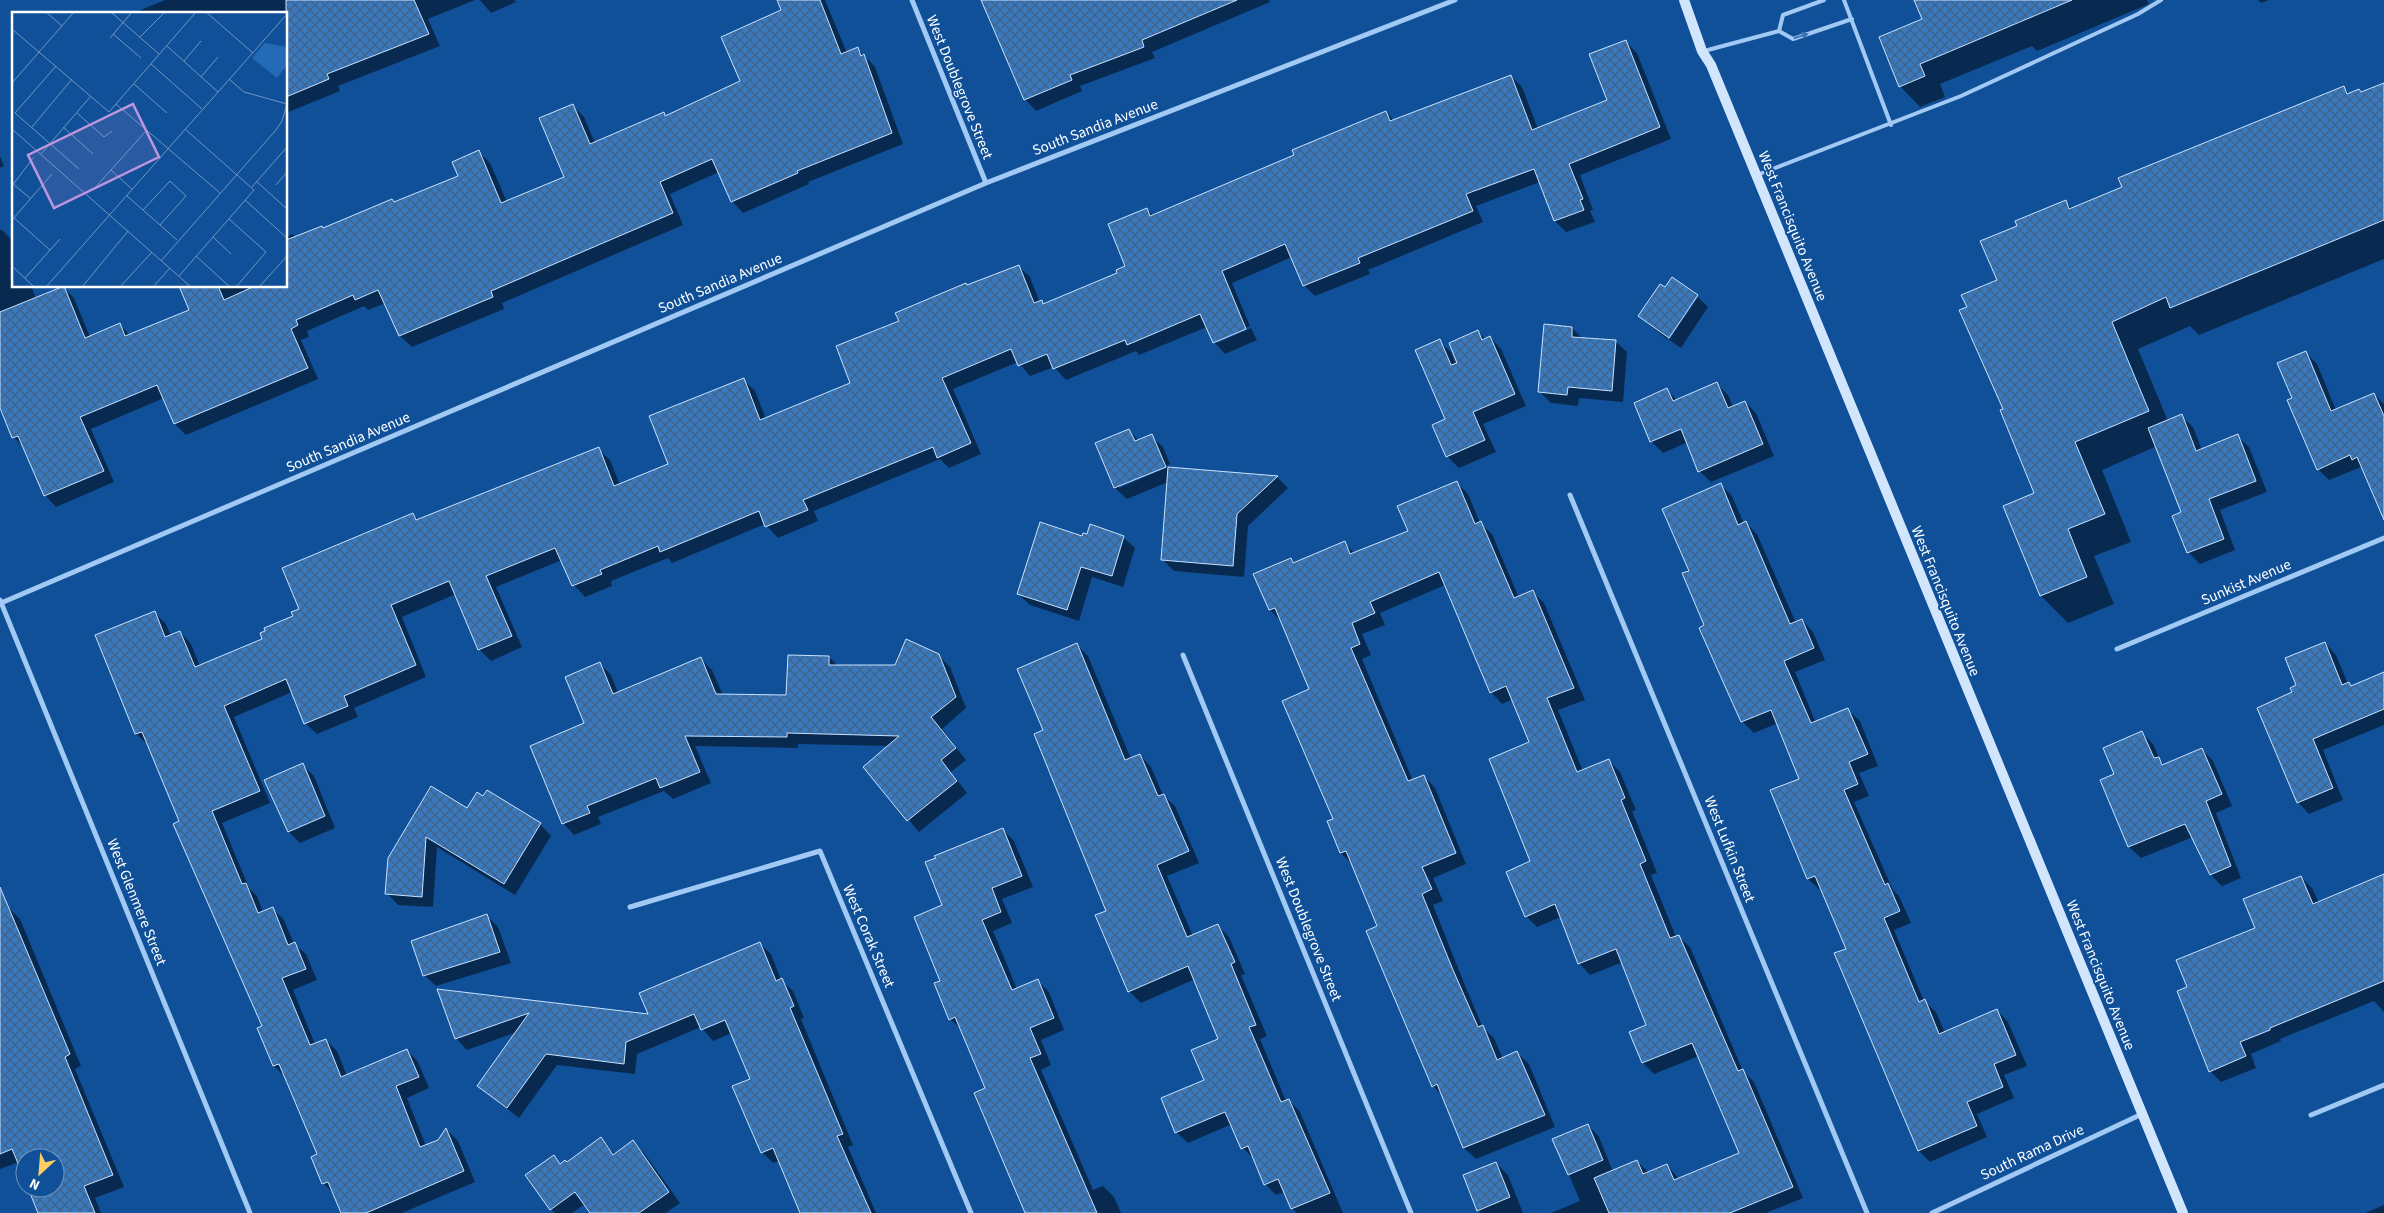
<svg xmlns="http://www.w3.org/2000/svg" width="2384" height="1213" viewBox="0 0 2384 1213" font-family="'Source Sans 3',sans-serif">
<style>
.shadow{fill:#0007}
.building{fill:url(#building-cross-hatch);stroke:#c9e3fe}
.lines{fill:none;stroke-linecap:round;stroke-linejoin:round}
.lane{stroke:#a1c9f4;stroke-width:4}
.street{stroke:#a1c9f4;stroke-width:5}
.secondary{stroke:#d1e6fd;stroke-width:10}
.oneway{fill:#3c74b4}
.labels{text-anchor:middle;stroke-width:4;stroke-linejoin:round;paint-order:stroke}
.street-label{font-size:15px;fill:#fff;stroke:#105098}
.inset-road{fill:none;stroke:#7096c1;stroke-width:1}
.view{fill:#bd96df;fill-opacity:0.15;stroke:#bd96df;stroke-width:2.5}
.inset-edge{fill:none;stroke:#fff;stroke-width:2.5}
</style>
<defs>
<pattern id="building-cross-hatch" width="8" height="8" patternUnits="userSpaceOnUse" patternTransform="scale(1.25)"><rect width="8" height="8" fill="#3979c0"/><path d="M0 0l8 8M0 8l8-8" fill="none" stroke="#426286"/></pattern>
</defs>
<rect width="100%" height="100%" fill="#105098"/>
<path class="shadow" d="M165,0H475L428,19L440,46L338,86L340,91L286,113V14H131Z
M480,0H515L516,2L491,13Z
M778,0H825L847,53L858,49L875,67L903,144L808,182L809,184L743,213L732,201L719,172L670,194L683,225L502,303L504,309L412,347L400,336L386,303L368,310L364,306L307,331L309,337L301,340L318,379L186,435L175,424L164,398L91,429L114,482L56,507L45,495L25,449L14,437L0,403V230H2L14,242V286H31L36,298L63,287L74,298L90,337L120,325L130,335L191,310L180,286H286V237L293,234L296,237L323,229L460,177L479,152L490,163L507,202L566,178L573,106L584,117L595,143L663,114L666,116L742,82L783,10Z
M982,0H1269L1270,2L1152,52L1155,58L1080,86L1082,91L1036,111L1025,99Z
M1915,0H2147L2149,4L2037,51L2032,46L1940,84L1945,97L1920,107L1900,86L1924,20Z
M2258,0H2269L2261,3Z
M1625,41L1637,53L1671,139L1580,175L1593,210L1590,211L1595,222L1566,232L1555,221L1540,182L1476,206L1483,222L1368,270L1370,274L1315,296L1304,285L1292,257L1232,283L1250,326L1217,340V343L1251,328L1257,340L1225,354L1214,342L1207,327L1139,355L1136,351L1066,380L1054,367L1030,376L1018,362L953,389L981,454L949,468L940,459L814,511L818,521L778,538L765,524L672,563L668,558L611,581L612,586L585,597L574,585L562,560L496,587L522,647L491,661L479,649L456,594L402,617L426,677L354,708L358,717L317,734L305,723L292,692L234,717L270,803L222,823L249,888L257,896L263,912L272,908L284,920L294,944L306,954L317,980L293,990L315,1044L326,1040L337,1051L347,1076L407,1050L418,1062L429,1088L407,1098L426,1146L439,1141L447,1130L458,1141L475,1182L402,1213H343L335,1195L324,1184L313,1158L319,1155L285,1077L274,1066L264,1026L181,822L148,745L136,734L96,636L155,613L166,624L171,636L180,632L191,644L200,666L264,639L294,616L413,514L419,521L598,449L610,460L620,485L669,465L743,379L755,391L766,419L852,384L900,322L967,286L1018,266L1030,277L1040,303L1045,305L1119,273L1127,267L1147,209L1154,216L1295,156L1386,112L1394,121L1511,76L1522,87L1538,129L1608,100Z
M2384,84V259L2199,335L2190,326L2138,349L2168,421L2181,416L2193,427L2202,450L2237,436L2249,447L2267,492L2220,510L2235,550L2200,564L2188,552L2183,513L2157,446L2102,470L2131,542L2094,556L2114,604L2068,623L2041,596L2036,493L1968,308L1998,281L2019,226L2065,202L2073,209L2343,87L2350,94L2362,93Z
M0,156L4,166L0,168Z
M1672,279L1698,296H1695L1667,339L1639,316Z
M1698,297L1708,307L1681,348L1669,340Z
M1572,328L1583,339L1615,341L1627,352L1623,402L1579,398L1578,406L1551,403L1540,392Z
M1478,332L1486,339L1490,337L1501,349L1526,406L1483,424L1496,452L1459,468L1447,456L1434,425L1446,420L1439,341L1451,352L1458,369Z
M2305,352L2317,364L2336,410L2374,394L2384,404V496L2361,467L2329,480L2318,469L2293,398Z
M1717,384L1728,395L1733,407L1745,402L1756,413L1774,456L1711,482L1699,471L1688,442L1663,453L1651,441L1667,390L1677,400Z
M1129,430L1139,441L1151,436L1163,447L1170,464L1119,485V488L1171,466L1172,469L1277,477L1288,488L1248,526L1244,577L1174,571L1162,559L1168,482L1127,499L1115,488L1097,444Z
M1456,482L1468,494L1480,523L1492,534L1519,598L1533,592L1544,603L1585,700L1558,710L1583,771L1608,760L1620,772L1636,810L1632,811L1657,873L1651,875L1676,937L1678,936L1690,947L1743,1071L1754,1082L1803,1198L1766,1213H1551L1580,1201L1554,1139L1588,1125L1599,1137L1613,1172L1637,1161L1649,1173L1667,1165L1679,1179L1740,1154L1699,1056L1654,1074L1643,1063L1648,1025L1623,962L1590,975L1579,963L1561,917L1537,927L1526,916L1532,862L1531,743L1513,699L1502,704L1491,692L1445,585L1380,613L1385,625L1362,634L1371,655L1362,659L1413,781L1424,776L1435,788L1466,864L1433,878L1443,901L1433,905L1464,983L1483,1028L1494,1038L1503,1059L1517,1053L1529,1064L1555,1127L1476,1159L1464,1148L1443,1096L1433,1086L1379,927L1352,864L1341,853L1328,822L1335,819L1311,690L1281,621L1270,610L1291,559L1294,563L1344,542L1355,554L1409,531Z
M1721,485L1732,496L1744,524L1746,523L1757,534L1796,623L1802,620L1813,632L1825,660L1795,672L1816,723L1848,710L1860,721L1878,766L1859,773L1869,796L1854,802L1893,890L1899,896L1911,923L1894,930L1924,1001L1936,1012L1945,1033L1997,1010L2008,1022L2027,1066L2004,1075L2014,1098L1977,1114L1987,1137L1930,1162L1919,1151L1848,949L1822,889L1820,890L1808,879L1772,791L1801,779L1778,723L1754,733L1742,721L1706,626L1691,571Z
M1083,537H1123L1135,548L1123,587L1092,577L1079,621L1030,605L1018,594Z
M2325,643L2336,655L2348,684L2352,687L2384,674V725L2323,750L2343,800L2309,814L2298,802L2293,693Z
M1077,645L1088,656L1131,759L1140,755L1151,767L1163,795L1175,806L1199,863L1167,876L1193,936L1218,926L1229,937L1245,974L1241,975L1267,1036L1260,1039L1286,1101L1289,1100L1300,1112L1343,1213H1297L1292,1208L1285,1192L1276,1195L1265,1184L1254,1159L1243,1148L1232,1124L1188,1143L1176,1132L1205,1081L1220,1039L1195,979L1141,1003L1129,991L1108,911L1044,731Z
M938,655L950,667L966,708L942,729L966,760L951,772L967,793L919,832L864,767L889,746L798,744V748L695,746L711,783L673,799L664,791L598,817L601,824L574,835L563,823L600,664L611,675L618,693L701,659L712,670L723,695L788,697L829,657L838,666L896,667Z
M2142,733L2153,744L2160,760L2165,765L2202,749L2213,761L2232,806L2216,813L2241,878L2222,886L2211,875L2193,837L2141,858L2129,847L2101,781L2115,775Z
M303,765L314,776L335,828L300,843L289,832Z
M487,791L540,824L551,836L515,895L437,847L433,907L398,905L387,893L389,858L467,810L484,797Z
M1003,830L1014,841L1033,887L1002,899L1012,923L993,931L1017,989L1038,981L1049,992L1064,1030L1041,1040L1051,1065L1041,1070L1093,1190L1103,1186L1114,1197L1121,1213H1026L986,1089L962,1030L950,1019L941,981L944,906Z
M2384,876V1012L2374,1001L2280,1039L2281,1041L2251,1054L2256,1068L2221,1082L2210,1071L2188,988L2257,929L2301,877L2312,888L2319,903Z
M0,885L8,907L20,919L81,1066L75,1069L124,1187L95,1198L101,1213H40L30,1188H55V1158H25V1177L19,1162L0,1169Z
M487,916L498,927L511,963L436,986L424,975Z
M759,943L771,954L781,980L793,991L804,1018L801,1019L853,1145L848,1147L876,1213H802L779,1161L773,1163L762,1152L752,1079L732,1033L713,1041L701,1027L637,1054L635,1074L557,1065L519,1118L479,1086L517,1032L467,1050L456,1038L439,990L650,1015Z
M601,1139L615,1155L633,1142L644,1153L680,1203L666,1213H592L585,1204L572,1213H555L551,1209L554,1157L561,1164L567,1163Z
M1496,1163L1508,1175L1523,1213H1480L1464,1176Z
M2384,1205V1213H2365Z"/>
<path class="building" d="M286,0H414L429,34L327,74L329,79L286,97Z
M777,0H820L841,54L858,47L861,56L864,54L892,133L797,171L798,173L731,202L712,159L660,182L673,213L491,291L493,297L399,336L378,290L355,300L353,295L296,320L298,325L291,329L308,368L174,424L157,385L80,417L104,471L44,496L18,436L12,438L0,408V312L64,286L85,338L120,323L125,336L189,310L179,286H218L224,300L255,286H286V240L322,226L323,228L392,199L394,202L458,176L452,162L479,150L501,203L564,177L539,118L573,104L590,144L664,112L665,116L740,81L721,37L781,10Z
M981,0H1237L1142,40L1144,47L1070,75L1072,80L1024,100Z
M1914,0H2072L1920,64L1925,76L1899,87L1879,37L1922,19Z
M1626,40L1660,127L1569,164L1583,199L1580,200L1584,210L1554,221L1534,169L1466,194L1473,211L1358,258L1360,263L1303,286L1285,244L1222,271L1246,329L1213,343L1200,314L1127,345L1125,340L1053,369L1047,354L1018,366L1011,349L942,378L971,443L937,458L933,447L803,500L808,510L765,527L759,511L660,552L658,546L600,570L602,574L572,586L555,548L486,576L512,636L478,650L449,581L391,605L416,665L344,696L348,706L304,724L286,679L224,706L260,791L212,811L242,884L246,883L258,913L273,907L288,945L295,942L306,969L282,978L310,1045L326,1039L341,1077L407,1049L419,1077L396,1086L420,1147L438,1140L446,1128L464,1171L366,1213H341L328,1182L322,1184L311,1157L317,1154L279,1064L273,1066L257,1028L262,1026L173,824L179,821L142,732L135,734L95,635L155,611L165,637L180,631L195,667L262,639L260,633L265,631L264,628L293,616L291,612L299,609L282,568L413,513L416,520L599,447L614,486L668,464L649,416L744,378L760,420L850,383L836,346L899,321L895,313L966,283L967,285L1019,265L1034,303L1042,300L1043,304L1117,273L1116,270L1125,266L1108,224L1147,208L1150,216L1294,155L1292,150L1386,111L1390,121L1511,75L1532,130L1607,100L1589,54Z
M2384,83V220L2170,308L2166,297L2112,322L2149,411L2075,442L2105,514L2068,529L2087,577L2040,596L2003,506L2034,493L2000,410L2003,409L1959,310L1967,307L1961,295L1997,280L1980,241L2017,226L2015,221L2066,200L2069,209L2122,187L2118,178L2344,86L2347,94L2359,89L2361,92Z
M1672,277L1698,295L1669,338L1638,316L1660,284L1665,287Z
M1544,324L1572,327V337L1616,340L1612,391L1568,387L1567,395L1538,392Z
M1478,330L1482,340L1490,336L1515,394L1473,412L1485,440L1446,457L1432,425L1445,419L1415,350L1440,339L1451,365L1457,363L1449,343Z
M2306,351L2331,411L2374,393L2384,416V520L2357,457L2352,460L2350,455L2317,470L2287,400L2292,398L2277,363Z
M1717,382L1728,408L1745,401L1763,444L1698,472L1681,429L1650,442L1634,403L1667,388L1673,401Z
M2182,414L2196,451L2238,434L2256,481L2209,499L2224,539L2187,553L2172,516L2181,512L2148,428Z
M1129,429L1135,441L1152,434L1166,467L1114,488L1095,443Z
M1168,467L1278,476L1237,514L1233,566L1161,560Z
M1457,481L1475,524L1481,521L1514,598L1533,590L1574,688L1547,698L1577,772L1609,759L1625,798L1621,800L1646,861L1640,864L1670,938L1679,935L1738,1071L1743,1069L1793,1187L1730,1213H1609L1594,1178L1637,1160L1643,1174L1667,1164L1674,1180L1739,1153L1692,1043L1642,1063L1629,1032L1646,1025L1616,949L1578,964L1555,904L1525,917L1506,872L1530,861L1489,759L1529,742L1506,686L1490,693L1439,572L1370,602L1375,613L1352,623L1360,644L1351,648L1408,781L1424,775L1456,853L1422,867L1432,889L1422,894L1453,970L1478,1027L1483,1025L1497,1060L1517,1051L1545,1115L1463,1148L1437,1084L1432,1087L1366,931L1377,926L1346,851L1340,853L1327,821L1333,819L1282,701L1309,689L1275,608L1269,610L1253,574L1291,558L1293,563L1345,541L1350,554L1408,531L1397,506Z
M1721,483L1738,525L1746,521L1790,624L1802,619L1814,648L1784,661L1811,723L1848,708L1868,754L1849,762L1858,784L1844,790L1885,885L1888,883L1900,911L1884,918L1919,1002L1925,999L1939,1034L1997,1009L2016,1055L1994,1064L2003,1087L1967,1102L1977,1126L1918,1151L1834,953L1846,949L1815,876L1807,879L1770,790L1799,779L1771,710L1741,722L1699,628L1704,625L1682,573L1689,571L1662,509Z
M1040,522L1082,536L1083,533L1087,534L1090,524L1124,536L1112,576L1081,567L1067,610L1017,594Z
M906,639L939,654L956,697L931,717L956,748L941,760L957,781L907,821L863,767L899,736L787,733V737L685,736L700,772L660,788L656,778L587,806L590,813L562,824L530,746L584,723L565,677L600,662L613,694L701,657L716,694L786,695L788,655L829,656V665H895Z
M2325,642L2342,685L2349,682L2351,686L2384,672V709L2313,739L2333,788L2297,803L2257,708L2292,692L2290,688L2296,685L2285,658Z
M1077,643L1125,760L1140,754L1158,796L1164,794L1189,851L1157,865L1187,937L1218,924L1235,962L1231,964L1256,1025L1249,1027L1281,1102L1289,1099L1330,1193L1291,1209L1278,1179L1264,1185L1248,1146L1241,1149L1225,1112L1175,1133L1161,1098L1204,1080L1191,1050L1218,1039L1188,966L1128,992L1095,915L1106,911L1034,734L1043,730L1017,669Z
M2142,731L2154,758L2159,757L2162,765L2202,748L2222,794L2206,801L2231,866L2210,875L2185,824L2128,847L2100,780L2114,774L2103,748Z
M303,763L325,816L288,832L264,780Z
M431,786L467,808L477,792L483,796L487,790L541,823L504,884L426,837L422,897L385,894L388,858Z
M1003,828L1022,876L992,888L1001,912L982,920L1012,990L1038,979L1054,1018L1030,1028L1041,1054L1030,1058L1097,1213H1025L974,1093L985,1088L955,1017L949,1020L934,983L940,981L914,917L942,905L925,862L936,858L934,856Z
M2384,874V981L2270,1028V1030L2240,1042L2246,1056L2209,1072L2177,991L2187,987L2176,960L2255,928L2243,899L2301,876L2313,904Z
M0,887L70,1054L65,1057L113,1175L84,1186L95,1213H38L28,1188H55V1158H25V1180L12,1149L0,1154Z
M487,914L500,952L423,976L411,941Z
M760,942L776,981L782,978L794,1006L790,1008L843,1134L837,1136L871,1213H800L773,1148L761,1153L732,1086L750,1079L725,1020L701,1030L694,1014L626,1042L624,1064L546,1054L507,1108L477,1086L529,1013L455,1039L437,989L648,1014L639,993Z
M1588,1124L1603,1160L1568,1175L1552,1139Z
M601,1137L613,1155L633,1140L669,1192L639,1213H590L575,1192L550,1210L525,1175L554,1155L560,1164L565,1160L567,1162Z
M1496,1162L1510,1197L1477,1211L1463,1175Z"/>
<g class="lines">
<path class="lane" d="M1824,0L1783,15L1779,31L1793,39L1852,19
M1844,0L1891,125
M1704,51L1779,31
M1757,175L1961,96L2138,14L2161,0"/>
<path class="street" d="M912,0L986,183
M1570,495L1867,1213
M0,600L250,1213
M1,603L986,183L1455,0
M2117,649L2384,538
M1183,655L1411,1213
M630,907L820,851L971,1213
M2311,1115L2384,1085
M1932,1213L2142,1114"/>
<path class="secondary" d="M1684,0L1702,51L1711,65L2183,1213"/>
</g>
<defs><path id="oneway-solid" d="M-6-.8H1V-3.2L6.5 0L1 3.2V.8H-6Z" transform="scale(1.25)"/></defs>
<use class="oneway" href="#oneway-solid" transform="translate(1801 36) rotate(-17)"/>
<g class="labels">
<g class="street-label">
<text transform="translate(960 87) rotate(68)" y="5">West Doublegrove Street</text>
<text transform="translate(1095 127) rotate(-21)" y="5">South Sandia Avenue</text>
<text transform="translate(1793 226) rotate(68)" y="5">West Francisquito Avenue</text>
<text transform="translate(720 283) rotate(-23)" y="5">South Sandia Avenue</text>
<text transform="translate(348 442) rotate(-23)" y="5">South Sandia Avenue</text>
<text transform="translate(2246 582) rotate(-23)" y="5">Sunkist Avenue</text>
<text transform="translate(1946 601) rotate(68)" y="5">West Francisquito Avenue</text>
<text transform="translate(1730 849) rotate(68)" y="5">West Lufkin Street</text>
<text transform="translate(137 902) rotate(68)" y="5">West Glenmere Street</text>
<text transform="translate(1309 929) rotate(68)" y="5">West Doublegrove Street</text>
<text transform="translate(869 936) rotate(67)" y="5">West Corak Street</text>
<text transform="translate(2101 975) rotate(68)" y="5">West Francisquito Avenue</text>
<text transform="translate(2032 1152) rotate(-25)" y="5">South Rama Drive</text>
</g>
</g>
<g transform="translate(12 12)">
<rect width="275" height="275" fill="#105098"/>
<path d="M253,31L275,35V53L265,66L240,46Z" fill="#236ab7"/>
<path class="inset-road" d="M34,0L50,14M99,0L147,42M194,0L241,41M0,17L97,100L184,0M101,22L129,46M128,25L153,0M98,26L120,0M155,34L206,80M172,49L189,29M139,52L190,97M44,54L3,101L67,157M189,65L206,45M217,67L232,80L275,92M0,71L62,0M122,72L155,101M104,92L208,181M65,101L92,125L100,119M20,115L60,67M51,115L81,142M0,117L179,275M29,142L79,84M99,158L120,177M244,169L275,197M0,171L19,187M264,173L275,160M0,174L21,146M240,175L275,135M81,178L134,119M114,183L165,228M233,188L275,226M131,198L158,169L174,184L148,213M2,206L38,238M217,207L254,240L224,275M0,208L40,162M201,225L219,242M184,244L218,275M149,249L264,118L270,109L275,92M0,254L22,275M167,264L242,178L173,117M13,266L48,227M34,275L275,2M70,275L116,219M108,275L140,240M141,275L158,256M247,275L275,244"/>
<path class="view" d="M121,92L147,145L42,196L16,143Z"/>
<rect width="275" height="275" class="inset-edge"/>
</g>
<g transform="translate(40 1173) rotate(206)"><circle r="24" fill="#105098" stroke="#7096c1"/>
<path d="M0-4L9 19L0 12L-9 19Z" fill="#ffcd64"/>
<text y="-8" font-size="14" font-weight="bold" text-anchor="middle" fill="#ffffff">N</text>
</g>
</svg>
